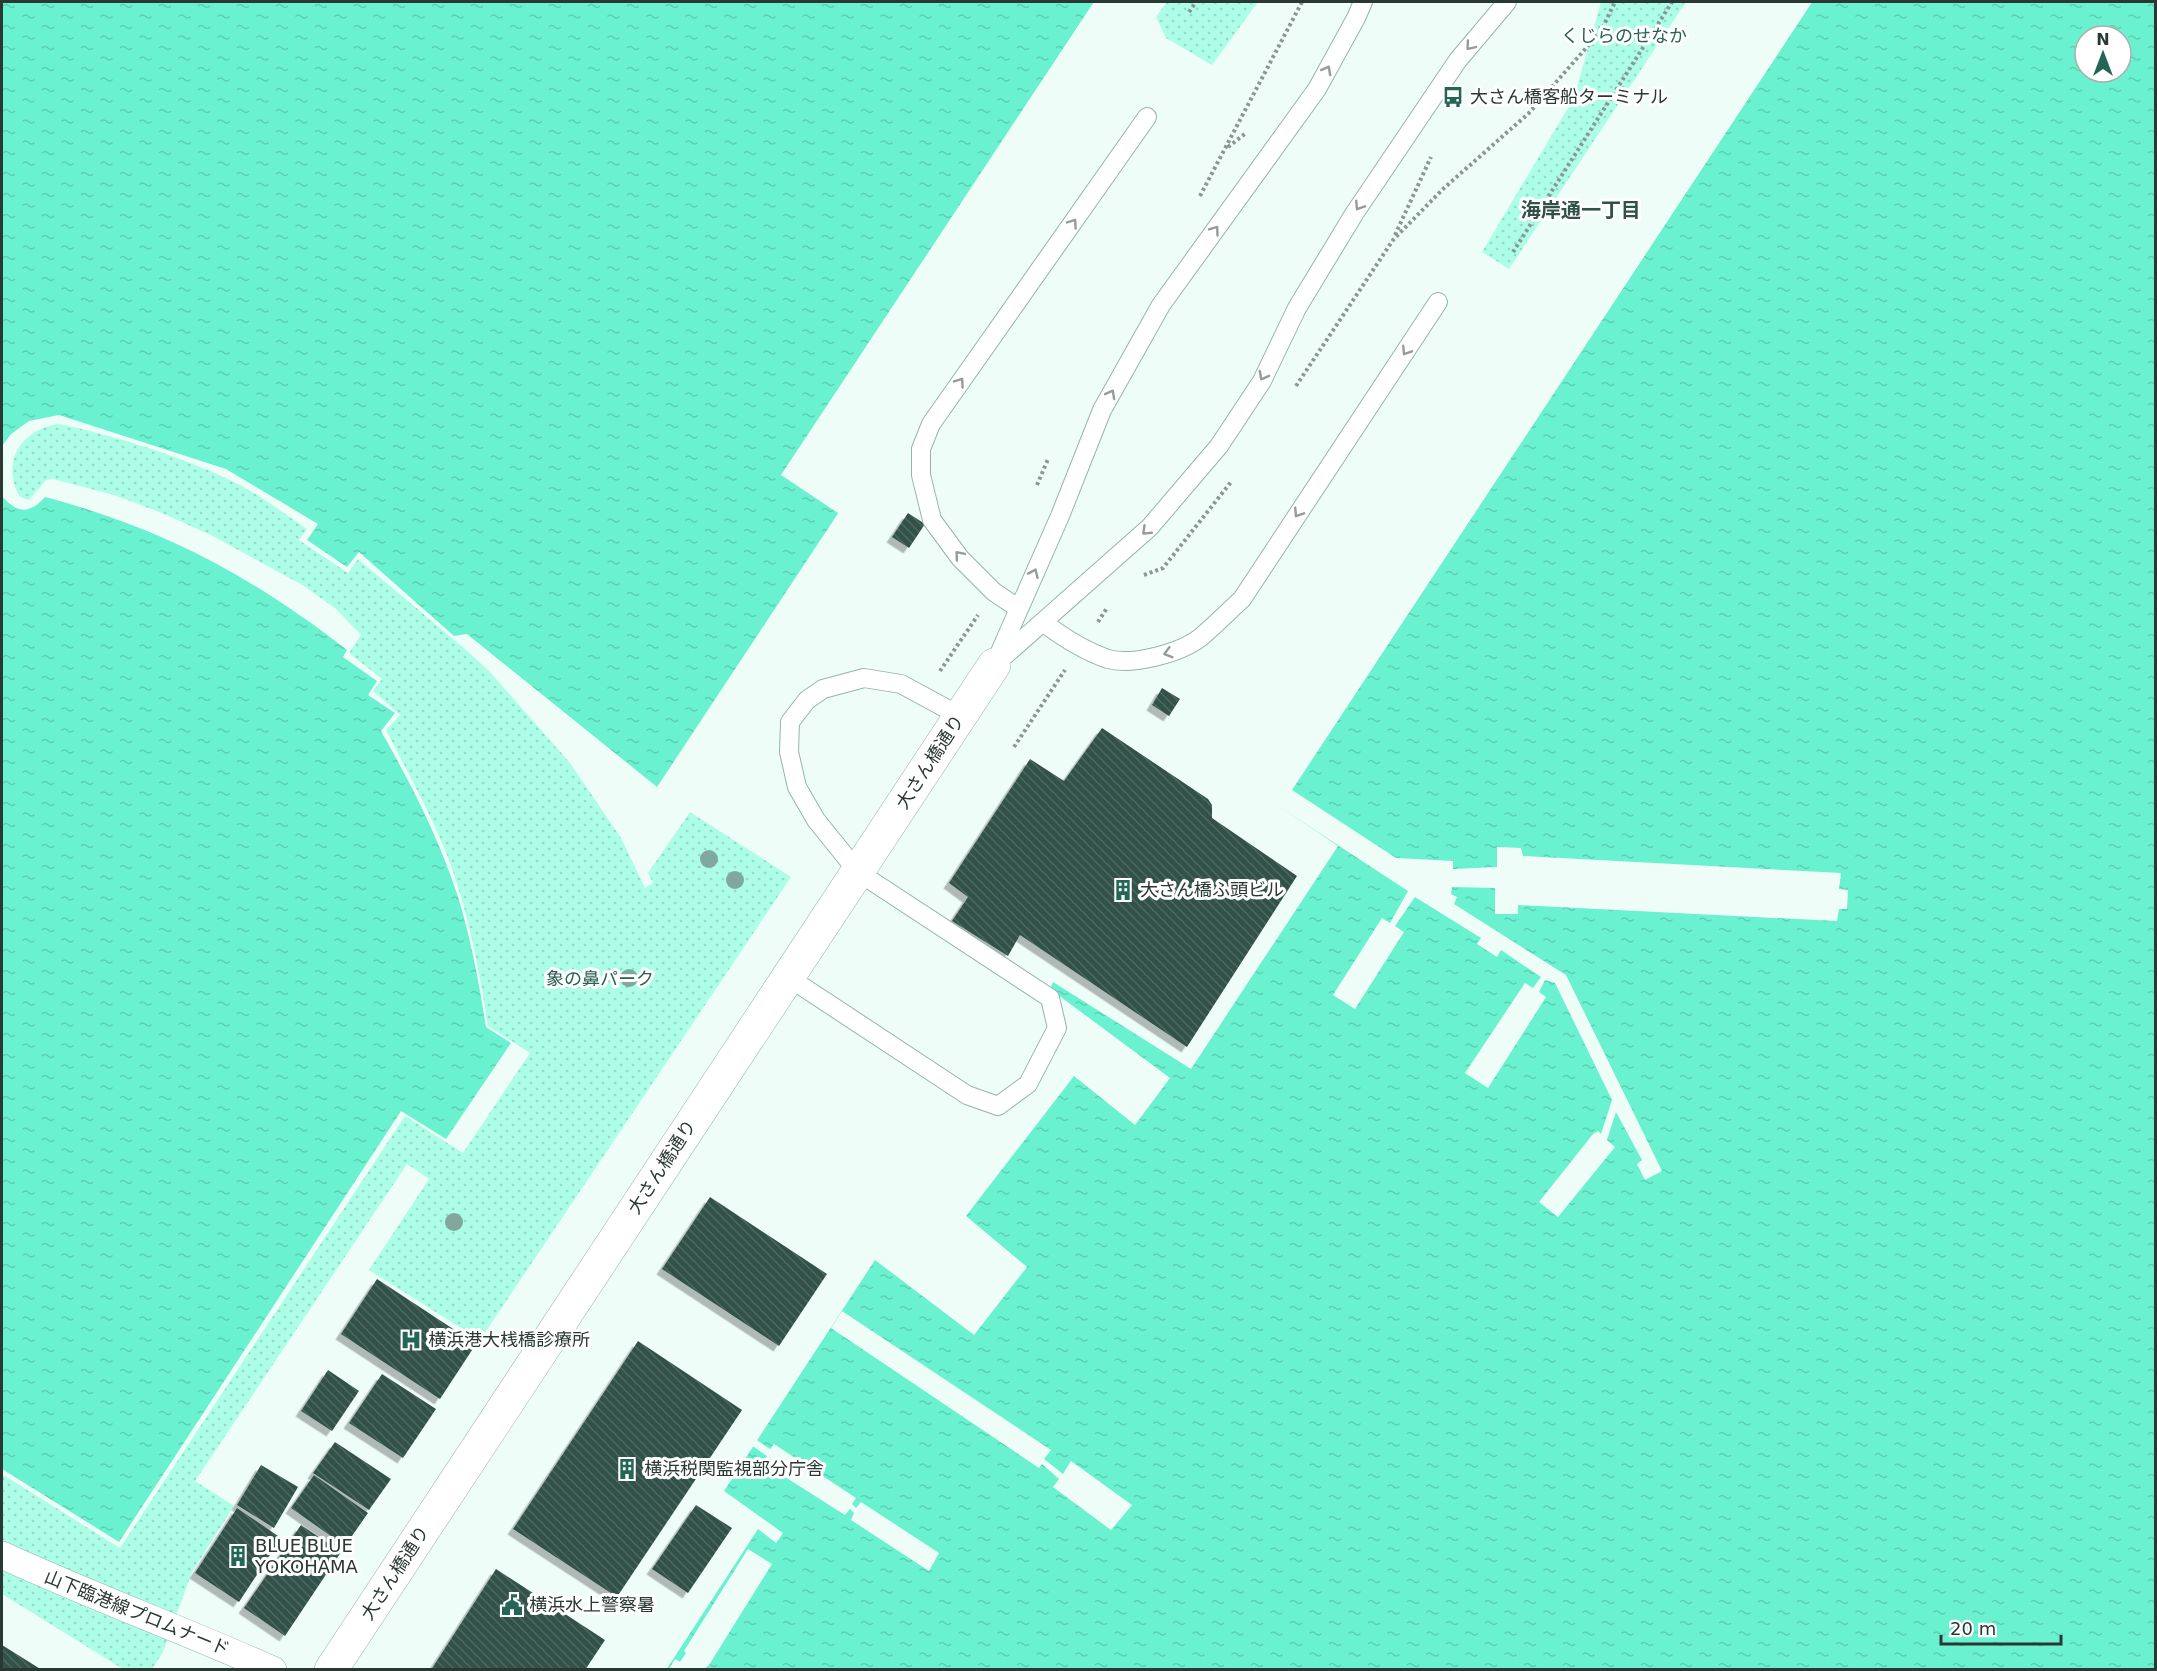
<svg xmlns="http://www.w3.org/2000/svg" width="2157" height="1671" viewBox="0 0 2157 1671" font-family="'DejaVu Sans','Noto Sans JP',sans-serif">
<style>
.park{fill:url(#park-dots)}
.water{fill:url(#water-ripples);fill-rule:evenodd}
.pier{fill:#effdf9}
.building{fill:url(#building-back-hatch);filter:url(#shadow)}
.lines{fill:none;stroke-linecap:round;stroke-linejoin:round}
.service-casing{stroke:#93b5aa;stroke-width:20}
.pedestrian-casing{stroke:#93b5aa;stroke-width:28}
.tertiary-casing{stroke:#93b5aa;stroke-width:34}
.path{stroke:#8a9894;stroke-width:4;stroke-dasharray:3 3;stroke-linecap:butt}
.service{stroke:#fff;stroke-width:18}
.pedestrian{stroke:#fff;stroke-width:27}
.tertiary{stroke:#fff;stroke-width:33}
.tree{fill:#82a79d}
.oneway{stroke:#949c99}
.labels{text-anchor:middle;stroke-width:6;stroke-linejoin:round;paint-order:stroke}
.park-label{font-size:18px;fill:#286052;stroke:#fff}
.poi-label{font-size:18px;fill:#2a3833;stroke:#fff;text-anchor:start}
.street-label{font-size:18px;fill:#2a3833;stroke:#fff}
.neighbourhood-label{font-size:20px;font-weight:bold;fill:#325148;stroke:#fff}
</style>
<defs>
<pattern id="park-dots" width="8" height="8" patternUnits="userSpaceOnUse" patternTransform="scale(1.5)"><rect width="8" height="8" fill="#acfee7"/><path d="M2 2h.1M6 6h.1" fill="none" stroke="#94dac7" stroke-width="1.8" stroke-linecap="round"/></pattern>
<pattern id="water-ripples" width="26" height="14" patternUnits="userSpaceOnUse" patternTransform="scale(1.5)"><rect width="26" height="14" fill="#6af1d0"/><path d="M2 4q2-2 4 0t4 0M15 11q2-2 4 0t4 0" fill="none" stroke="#5ccfb3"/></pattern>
<pattern id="building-back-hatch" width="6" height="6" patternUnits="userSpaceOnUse" patternTransform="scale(1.5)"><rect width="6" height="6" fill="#315148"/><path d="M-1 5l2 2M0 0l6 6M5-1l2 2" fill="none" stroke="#4d6860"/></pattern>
<filter id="shadow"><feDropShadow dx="-5.5" dy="5.5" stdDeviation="0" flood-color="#0004"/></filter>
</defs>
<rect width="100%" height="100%" fill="#effdf9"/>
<path class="park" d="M1167,2H1258L1212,65L1166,38L1156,17Z
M1601,2H1686L1509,269L1482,252L1574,98Z
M59,424C116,436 181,456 234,482C259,494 283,513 307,529L299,540L348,573L358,559L465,649L489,671L570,763L621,838L645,888L653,883L648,873L690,812L791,877L480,1340L369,1270L429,1179L407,1164L195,1481L234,1506L192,1572L163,1652L152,1669H123L2,1594V1474L120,1548L405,1116L463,1153L530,1053L488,1026C479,968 468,910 447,855C430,812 407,771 386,730L400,715L373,691L382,679L349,653L361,635L335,608L304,586L213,536L162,513L114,495L53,479L46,480L29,500L20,497C0,462 21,429 59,424Z"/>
<path class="water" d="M2,2H1094L782,475L839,512L657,787L467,634L454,636L359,552L347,567L307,540L318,524L226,469L59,415L29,421L11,434L2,446Z
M1812,2H2155V1669L666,1670L758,1529L776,1543L783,1533L724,1491L875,1260L974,1335L1027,1267L966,1216L1074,1076L1135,1125L1170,1078L1050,989L1053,982L1191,1069L1338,846L1280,807ZM2085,36H2121V72H2085Z
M2,496C17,514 30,514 45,497C162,528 252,576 347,650L343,657L377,681L368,695L395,713L381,731C411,784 439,838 458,897C471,939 479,983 486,1027L511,1043L446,1139L401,1111L119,1542L2,1469Z"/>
<path class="pier" d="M1094,2H1097L786,474L841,510V515L781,475Z
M1808,2H1812L1292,790L1396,858L1453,861V869L1497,867V847L1521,848L1523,856L1841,873L1839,889L1848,890L1847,909H1839L1837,921L1518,905V914H1495V888L1452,887L1451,894L1457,897L1454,904L1566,975L1662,1171L1645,1180L1637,1164L1642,1160L1616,1112L1607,1140L1615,1147L1558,1217L1539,1202L1593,1134L1598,1131L1601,1134L1612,1100L1555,983L1545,980L1539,992L1546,997L1488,1088L1465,1073L1525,983L1533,988L1541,977L1501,950L1497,957L1477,944L1481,938L1415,897L1395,926L1404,932L1355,1009L1333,995L1382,918L1390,923L1408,891L1278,806Z
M842,1311L1051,1450L1044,1459L1063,1474L1071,1461L1132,1505L1111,1530L1053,1487L1059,1479L1042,1464L1039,1468L831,1328Z
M755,1439L770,1449L774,1444L856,1498L852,1504L856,1508L861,1502L939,1553L929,1571L851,1520L854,1513L850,1509L845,1515L763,1463L767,1456L751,1445Z
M748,1549L772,1564L709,1665L704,1669H669L675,1659L680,1662L686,1653L684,1651Z"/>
<path class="building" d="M908,513L925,524L909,548L892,537Z
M1162,688L1180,699L1169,716L1152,705Z
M1102,728L1208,799L1212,805V818L1297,876L1187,1047L1020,935L1008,956L952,921L968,897L949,883L1030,759L1064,781Z
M710,1197L827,1274L779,1346L662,1269Z
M377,1279L476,1344L440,1399L341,1334Z
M638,1341L742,1410L617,1597L513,1529Z
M328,1370L359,1391L332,1431L301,1411Z
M382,1374L436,1409L403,1458L349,1423Z
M335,1442L391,1479L369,1510L313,1473Z
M261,1465L298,1487L274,1528L237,1505Z
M314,1475L368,1513L345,1546L291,1508Z
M696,1505L732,1528L688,1593L652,1569Z
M237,1508L281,1538L239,1602L195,1573Z
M301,1525L341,1552L285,1636L244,1608Z
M496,1569L605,1640L585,1670H431Z
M2,1645L42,1670H2Z"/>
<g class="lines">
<defs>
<path id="service" d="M1018,608L994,592L960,558L932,520L921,475V449L931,424L1147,117
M1044,623C1064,638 1084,651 1108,659C1132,666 1181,653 1201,637C1215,625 1228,612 1242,599L1438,302
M996,661L1060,516L1102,410L1161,305L1317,89L1356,18L1363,2
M994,665L1150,527L1219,446L1262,381L1297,308L1354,214L1458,60L1507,2
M788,977L967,1095L998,1106L1028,1084L1057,1028L1050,998L858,872L816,820L797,787L789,752L790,722L807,700L823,689L864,678L901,684L960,716"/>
<path id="pedestrian" d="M2,1555C91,1596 183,1630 273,1670"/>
<path id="tertiary" d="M331,1670L994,665"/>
</defs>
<use href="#service" class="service-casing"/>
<use href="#pedestrian" class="pedestrian-casing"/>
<use href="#tertiary" class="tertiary-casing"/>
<path class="path" d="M1189,12L1196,2
M1228,147L1246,133
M1200,196L1302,2
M1395,235L1431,157
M1513,252L1672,2
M1296,386L1393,240L1443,189L1529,113L1601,31L1615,2
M1037,485L1048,459
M1144,575L1163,568L1231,482
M1098,622L1107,608
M940,671L978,615
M1014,747L1065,670"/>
<use href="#service" class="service"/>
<use href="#pedestrian" class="pedestrian"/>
<use href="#tertiary" class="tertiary"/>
</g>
<g class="tree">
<circle cx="709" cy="859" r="9"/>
<circle cx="735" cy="880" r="9"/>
<circle cx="629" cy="978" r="9"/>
<circle cx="454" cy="1222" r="9"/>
</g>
<defs><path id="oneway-chevron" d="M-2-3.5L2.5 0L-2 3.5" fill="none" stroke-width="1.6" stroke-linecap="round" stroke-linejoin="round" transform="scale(1.5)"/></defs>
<g class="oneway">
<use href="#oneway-chevron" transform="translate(1470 46) rotate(130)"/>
<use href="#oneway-chevron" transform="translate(1327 70) rotate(-61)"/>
<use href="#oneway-chevron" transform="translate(1359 206) rotate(123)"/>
<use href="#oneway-chevron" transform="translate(1073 223) rotate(-55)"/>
<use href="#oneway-chevron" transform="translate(1215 230) rotate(-54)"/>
<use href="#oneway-chevron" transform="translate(1406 351) rotate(123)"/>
<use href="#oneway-chevron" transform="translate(1263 376) rotate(118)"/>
<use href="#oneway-chevron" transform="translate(960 382) rotate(-55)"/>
<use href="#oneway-chevron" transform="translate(1111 394) rotate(-61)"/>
<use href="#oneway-chevron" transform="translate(1298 513) rotate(123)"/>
<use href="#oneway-chevron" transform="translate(1146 531) rotate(136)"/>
<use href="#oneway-chevron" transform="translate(959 555) rotate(-130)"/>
<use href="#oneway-chevron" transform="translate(1034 573) rotate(-66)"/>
<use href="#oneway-chevron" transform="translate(1168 653) rotate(164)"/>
</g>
<defs>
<symbol id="bus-bare" viewBox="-9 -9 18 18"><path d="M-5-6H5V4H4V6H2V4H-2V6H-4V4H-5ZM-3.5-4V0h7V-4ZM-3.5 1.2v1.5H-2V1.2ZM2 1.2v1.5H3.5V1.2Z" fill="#236656" stroke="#fff" stroke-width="2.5" paint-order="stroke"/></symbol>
<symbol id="building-bare" viewBox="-9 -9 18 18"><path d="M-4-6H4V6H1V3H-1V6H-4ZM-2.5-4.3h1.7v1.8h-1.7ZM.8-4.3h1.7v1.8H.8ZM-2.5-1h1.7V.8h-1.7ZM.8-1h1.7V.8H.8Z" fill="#236656" stroke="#fff" stroke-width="2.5" paint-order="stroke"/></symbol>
<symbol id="hospital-bare" viewBox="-9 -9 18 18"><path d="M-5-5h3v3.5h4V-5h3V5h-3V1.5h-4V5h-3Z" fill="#236656" stroke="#fff" stroke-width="2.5" paint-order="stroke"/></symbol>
<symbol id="civic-bare" viewBox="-9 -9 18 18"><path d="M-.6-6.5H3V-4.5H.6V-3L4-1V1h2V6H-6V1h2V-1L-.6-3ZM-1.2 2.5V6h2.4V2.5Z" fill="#236656" stroke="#fff" stroke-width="2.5" paint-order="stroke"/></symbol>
</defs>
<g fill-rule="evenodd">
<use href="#bus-bare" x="1438" y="82" width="30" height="30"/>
<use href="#building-bare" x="1108" y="875" width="30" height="30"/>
<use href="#hospital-bare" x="396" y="1325" width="30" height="30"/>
<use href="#building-bare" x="612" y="1454" width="30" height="30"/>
<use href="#building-bare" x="223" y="1541" width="30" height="30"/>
<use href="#civic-bare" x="497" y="1590" width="30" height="30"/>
</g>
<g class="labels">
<g class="park-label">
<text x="1624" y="42">くじらのせなか</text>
<text x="600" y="985">象の鼻パーク</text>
</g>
<g class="poi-label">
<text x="1470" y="103">大さん橋客船ターミナル</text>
<text x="1140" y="896">大さん橋ふ頭ビル</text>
<text x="428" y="1346">横浜港大桟橋診療所</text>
<text x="644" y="1475">横浜税関監視部分庁舎</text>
<text x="255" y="1552">BLUE BLUE<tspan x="255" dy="21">YOKOHAMA</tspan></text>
<text x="529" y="1611">横浜水上警察暑</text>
</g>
<g class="street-label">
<text transform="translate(930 762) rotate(-57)" y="6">大さん橋通り</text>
<text transform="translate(662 1167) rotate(-57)" y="6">大さん橋通り</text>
<text transform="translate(395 1573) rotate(-57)" y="6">大さん橋通り</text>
<text transform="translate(137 1613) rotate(22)" y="6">山下臨港線プロムナード</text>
</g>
<g class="neighbourhood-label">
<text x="1581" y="217">海岸通一丁目</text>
</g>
</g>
<rect width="2157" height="1671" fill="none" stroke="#2a3833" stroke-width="6"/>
<g transform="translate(2103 54)"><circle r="28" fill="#ffffff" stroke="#aaafad" stroke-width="1.5"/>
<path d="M0-4.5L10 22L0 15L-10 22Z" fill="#236656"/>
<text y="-9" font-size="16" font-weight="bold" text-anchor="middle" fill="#2a3833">N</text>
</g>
<path d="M1941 1635v9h120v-9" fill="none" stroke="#2a3833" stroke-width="3"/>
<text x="1950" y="1635" font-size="18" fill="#2a3833" stroke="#ffffff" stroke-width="4.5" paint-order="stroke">20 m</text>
</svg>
